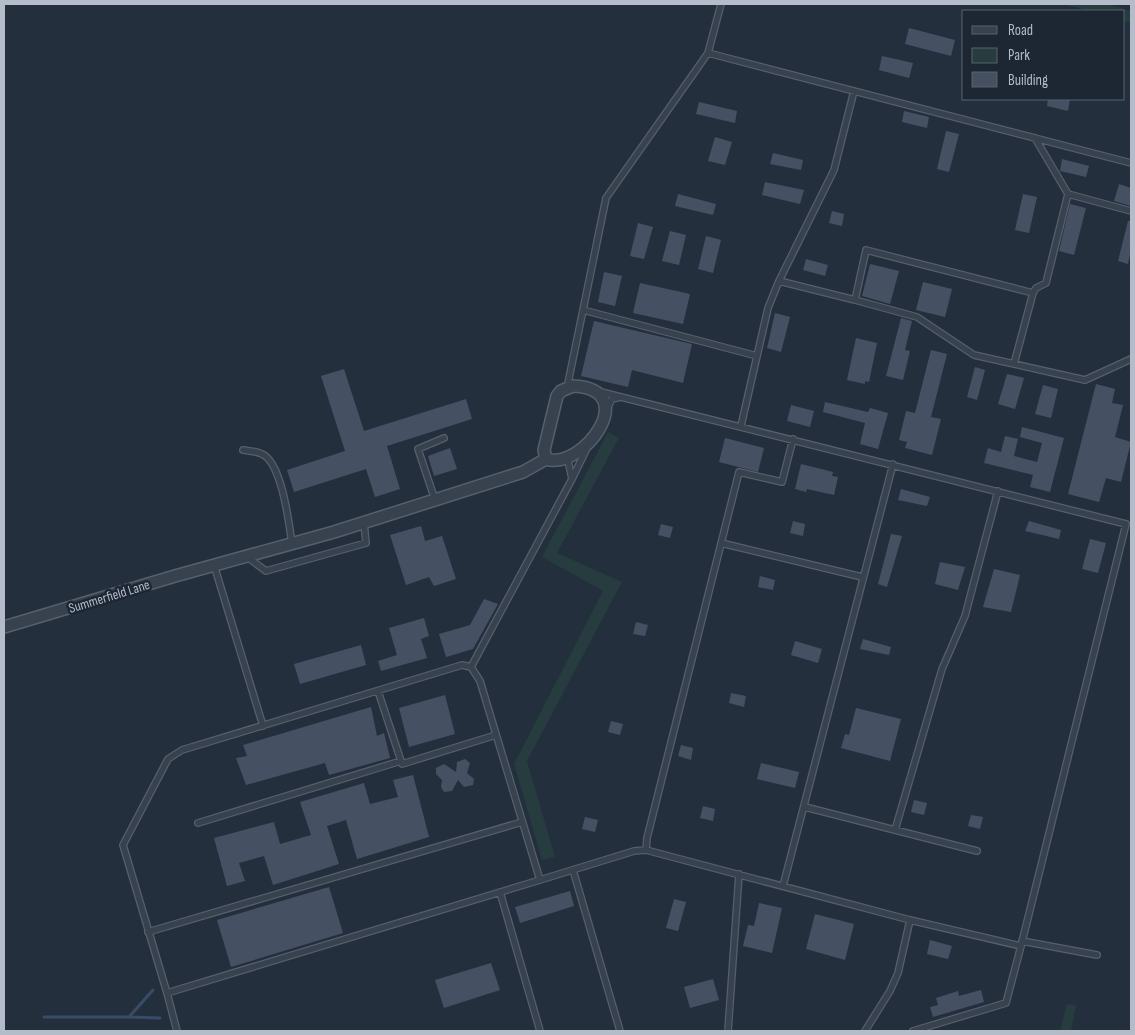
<svg xmlns="http://www.w3.org/2000/svg" width="1135" height="1035" viewBox="0 0 1135 1035" font-family="'Sofia Sans Condensed',sans-serif">
<style>
.green{fill:#263c3f}
.lines{fill:none;stroke-linecap:round;stroke-linejoin:round}
.stream{stroke:#394c67;stroke-width:3}
.building{fill:#455162}
.lane-casing{stroke:#565f6c;stroke-width:8}
.street-casing{stroke:#565f6c;stroke-width:14}
.lane{stroke:#38414e;stroke-width:5.5}
.street{stroke:#38414e;stroke-width:11}
.labels{text-anchor:middle;stroke-width:5;stroke-linejoin:round;paint-order:stroke}
.street-label{font-size:14px;fill:#b4bcc9;stroke:#1d2633}
</style>
<rect width="100%" height="100%" fill="#242f3e"/>
<path class="green" d="M1063,4H1108L1131,11V23L1124,21V11H1089Z
M608,432L619,438L557,553L622,582L527,761L555,857L542,860L514,764L603,591L542,557Z
M1067,1004L1076,1005L1071,1031H1060Z"/>
<g class="lines">
<path class="stream" d="M44,1017H129L153,990
M129,1017L160,1018"/>
</g>
<path class="building" d="M909,28L955,40L951,56L905,44Z
M882,56L913,63L909,78L879,70Z
M1048,99H1070L1068,111L1047,106Z
M699,102L737,111L735,123L696,114Z
M904,111L929,117L927,128L902,122Z
M946,131L959,134L949,172L937,169Z
M715,137L732,142L725,165L708,161Z
M773,153L803,160L801,170L770,164Z
M1062,159L1089,166L1086,177L1060,171Z
M765,182L804,190L800,204L762,195Z
M1119,184L1131,188V206L1114,201Z
M678,194L716,204L713,215L675,206Z
M1023,194L1037,197L1029,233L1015,230Z
M1070,204L1086,208L1074,255L1059,251Z
M832,211L844,214L842,226L829,223Z
M1128,221H1131V250L1128,264L1118,261Z
M638,223L653,227L644,259L630,256Z
M670,231L686,235L679,265L662,261Z
M706,236L721,240L713,273L698,269Z
M806,259L828,265L825,276L803,270Z
M870,264L899,271L890,304L862,296Z
M604,272L622,276L615,306L598,302Z
M923,282L952,289L945,317L916,310Z
M640,283L690,294L683,324L633,313Z
M775,313L790,317L781,352L767,348Z
M901,318L912,321L905,350L910,351L903,380L886,376Z
M594,321L692,344L683,383L632,370L628,387L581,376Z
M856,338L877,343L869,382L865,381V384L847,380Z
M931,350L947,354L931,417L941,419L932,455L905,448L907,442L899,440L906,411L915,413Z
M975,367L985,370L977,400L967,397Z
M344,369L364,431L466,399L472,419L387,446L400,489L375,497L366,469L294,492L287,470L345,451L321,376Z
M1007,374L1024,378L1015,409L998,404Z
M1096,384L1115,389L1112,403L1123,405L1115,437L1131,442L1121,482L1106,478L1099,502L1068,494Z
M1043,385L1058,389L1051,418L1035,414Z
M825,402L868,412L870,408L888,413L878,449L860,444L865,423L823,412Z
M791,405L814,411L810,427L787,421Z
M1022,427L1064,438L1050,492L1030,487L1033,475L984,463L988,448L1001,452L1005,436L1018,439L1014,456L1037,462L1042,443L1020,437Z
M725,438L764,448L758,472L719,462Z
M450,448L457,469L434,476L428,456Z
M801,464L833,472L832,476L838,477L834,495L807,489L806,492L795,489Z
M901,489L930,497L927,506L898,500Z
M793,521L805,524L803,536L790,533Z
M1029,521L1061,530L1059,539L1025,531Z
M661,524L673,527L670,538L658,535Z
M421,526L425,541L442,536L456,579L434,586L429,577L406,585L390,535Z
M891,534L902,536L887,587L878,584Z
M1090,539L1106,543L1098,573L1082,569Z
M940,562L965,567L958,590L935,584Z
M994,569L1020,575L1011,612L983,607Z
M760,576L775,580L773,590L758,587Z
M484,599L498,604L473,649L446,657L439,634L470,625Z
M424,618L429,636L421,639L427,658L381,671L378,661L397,655L389,628Z
M636,622L648,625L645,636L633,634Z
M863,639L891,647L889,655L860,649Z
M795,641L822,649L818,663L791,655Z
M361,645L366,665L300,684L294,664Z
M731,693L746,696L744,707L729,703Z
M445,695L455,734L409,747L399,708Z
M371,707L377,736L384,733L390,758L329,775L325,763L246,785L236,758L247,756L243,745Z
M856,708L901,719L890,761L841,748L845,734L849,735Z
M611,721L623,724L620,735L608,732Z
M681,745L693,748L691,760L678,756Z
M465,759L470,763L467,773L474,779L473,785L464,787L458,780L452,791L444,792L441,787L442,780L436,774V768L444,764L456,772L457,762Z
M761,763L799,772L795,788L757,779Z
M413,775L429,837L357,859L346,820L327,826L339,864L273,885L264,856L239,863L245,881L227,886L214,838L274,822L280,844L311,835L300,802L364,783L370,804L398,797L393,780Z
M914,800L927,803L924,815L911,812Z
M703,806L715,809L713,821L700,818Z
M971,815L983,817L980,829L968,826Z
M585,817L598,820L595,832L582,829Z
M329,887L343,933L231,967L217,920Z
M570,891L574,906L520,923L515,907Z
M674,899L686,902L678,931L666,928Z
M759,903L782,908L772,953L743,946L748,925L754,926Z
M815,914L854,924L845,960L806,949Z
M930,940L952,946L948,959L927,954Z
M491,963L500,990L444,1008L435,980Z
M713,979L719,1000L690,1008L684,987Z
M981,990L984,1002L933,1017L930,1007L938,1005L936,998L958,991L959,996Z"/>
<g class="lines">
<defs>
<path id="lane" d="M708,53L1131,163
M1068,194L1131,211
M779,281L855,300L866,250L1033,293L1036,288L1046,283L1068,194L1035,138
M855,300L917,317L974,355L1085,380L1131,359
M583,310L757,356
M1014,364L1033,293
M567,388L606,198L708,53L721,4
M607,409L612,399L621,397
M741,426L768,308L779,281L834,170L854,91
M243,450C249,451 256,451 262,454C282,463 289,523 292,544
M567,456L572,479L587,448
M435,500L418,449L444,438
M721,543L862,577
M247,557L266,571L366,543L364,523
M214,565L263,726
M462,665L471,667L480,681L540,880L167,993L123,845L168,759L182,750Z
M471,667L572,479
M378,691L402,764L496,735
M805,807L977,851
M198,823L401,761
M895,830L942,669L965,616L998,491
M646,850L647,838L739,472L782,482L793,439
M573,870L620,1031
M540,880L634,851L646,850L910,920L1021,946L1126,524L597,391
M783,886L893,464
M500,892L540,1031
M148,932L522,822
M1022,941L1097,955
M167,993L177,1031
M728,1031L739,874
M865,1031L890,991L898,973L910,920
M913,1031L1006,1003L1021,946"/>
<path id="street" d="M573,386C643,389 583,471 546,459L544,450L557,396L561,391Z
M4,627L175,576L334,532L523,472L546,459"/>
</defs>
<use href="#lane" class="lane-casing"/>
<use href="#street" class="street-casing"/>
<use href="#lane" class="lane"/>
<use href="#street" class="street"/>
</g>
<g class="labels">
<g class="street-label">
<text transform="translate(109 596) rotate(-17)" y="5">Summerfield Lane</text>
</g>
</g>
<rect width="1135" height="1035" fill="none" stroke="#b4bcc9" stroke-width="10"/>
<rect x="962" y="10" width="162" height="90" fill="#1d2633" stroke="#59626f"/>
<rect x="972" y="26" width="25" height="8" fill="#38414e" stroke="#59626f"/>
<text x="1008" y="35" font-size="15" fill="#b4bcc9">Road</text>
<rect x="972" y="48" width="25" height="15" fill="#263c3f" stroke="#59626f"/>
<text x="1008" y="60" font-size="15" fill="#b4bcc9">Park</text>
<rect x="972" y="72" width="25" height="15" fill="#455162" stroke="#59626f"/>
<text x="1008" y="85" font-size="15" fill="#b4bcc9">Building</text>
</svg>
